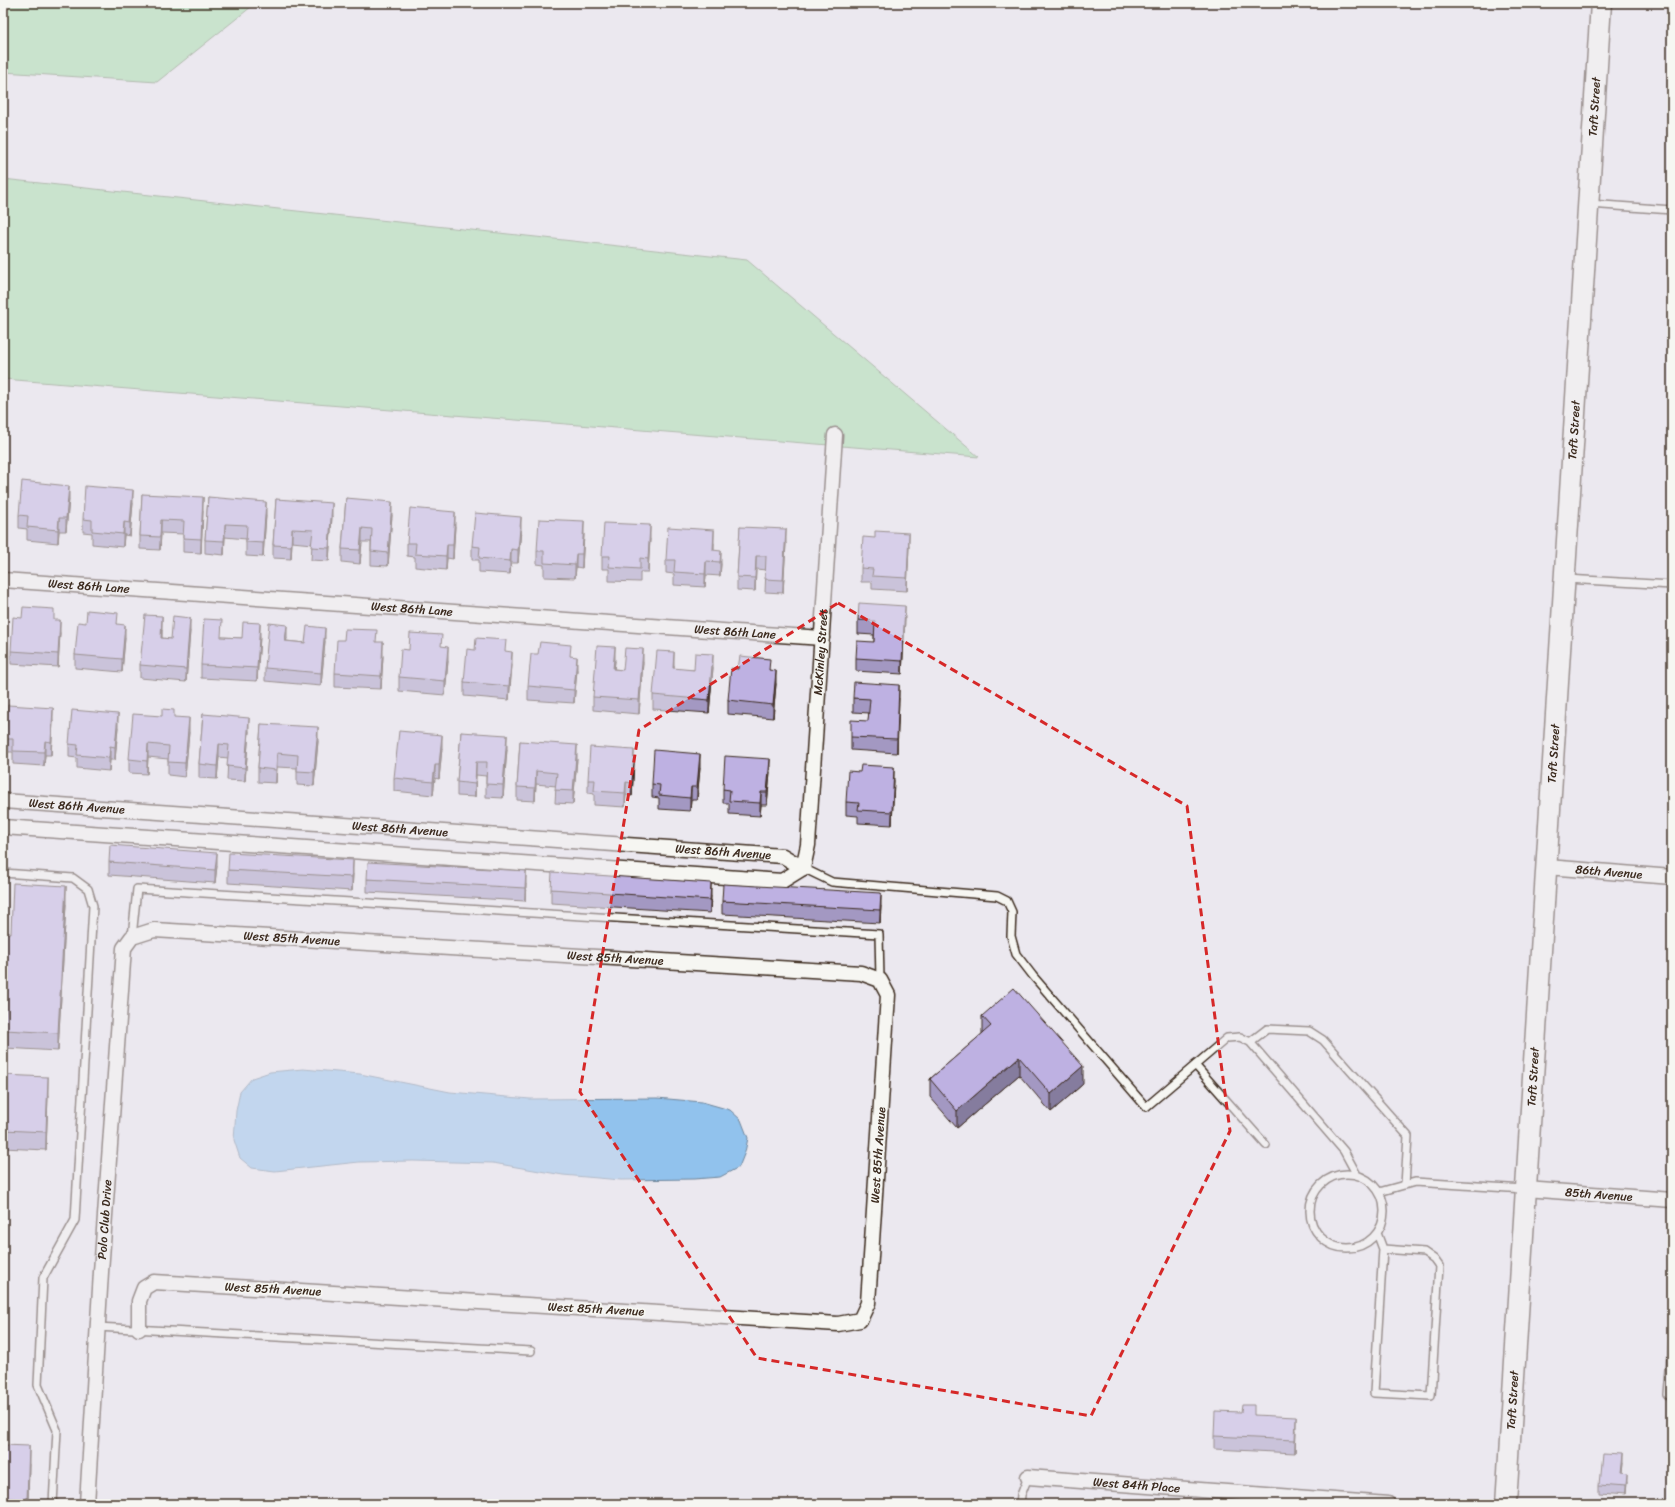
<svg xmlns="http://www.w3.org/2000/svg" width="1675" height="1507" viewBox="0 0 1675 1507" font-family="Sriracha,sans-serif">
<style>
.green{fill:#a0dda5;stroke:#6e8462}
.water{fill:#91c2ed;stroke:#6f859a}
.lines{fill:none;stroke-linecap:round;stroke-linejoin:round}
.service-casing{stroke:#3b2a1e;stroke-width:10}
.minor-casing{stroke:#3b2a1e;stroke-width:17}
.secondary-casing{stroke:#3b2a1e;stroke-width:23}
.service{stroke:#f6f6f2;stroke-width:7}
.minor{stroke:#f6f6f2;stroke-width:14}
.secondary{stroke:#f6f6f2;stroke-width:20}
.wall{fill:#a398c2;stroke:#3b2a1e}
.shaded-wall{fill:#857c9e;stroke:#3b2a1e}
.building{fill:#beb1e2;stroke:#3b2a1e}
.marked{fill:none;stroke:#d62828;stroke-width:3;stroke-dasharray:8 5;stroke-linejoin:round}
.labels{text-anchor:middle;stroke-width:3.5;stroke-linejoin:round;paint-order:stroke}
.street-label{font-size:12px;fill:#3b2a1e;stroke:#f6f6f2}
</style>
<rect width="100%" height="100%" fill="#ebe8ef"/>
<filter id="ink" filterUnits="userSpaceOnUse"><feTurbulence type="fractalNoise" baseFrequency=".025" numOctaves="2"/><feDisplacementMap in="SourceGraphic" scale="8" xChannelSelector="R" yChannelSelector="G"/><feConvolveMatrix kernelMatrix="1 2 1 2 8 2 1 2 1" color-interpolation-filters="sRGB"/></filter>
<g filter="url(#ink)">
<path class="green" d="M3,3H256L157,82L3,72Z
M3,179L747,260L979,457L3,379Z"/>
<path class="water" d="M303,1069L360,1074L450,1092L530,1099L657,1098L702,1102L730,1110L741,1120L748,1138L745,1152L739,1167L720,1177L694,1179L621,1180L563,1175L493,1163L413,1161L359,1162L275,1171L252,1168L240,1158L234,1140L236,1111L240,1092L252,1078L270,1072Z"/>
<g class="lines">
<defs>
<path id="service" d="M1589,204L1672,210
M1566,579L1672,585
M803,868L832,882L997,896L1007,901L1012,912L1011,936L1016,954L1033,976L1146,1107L1227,1038L1240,1037L1250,1042L1344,1151L1357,1175
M3,873L73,878L88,889L93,906L75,1220L43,1278L38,1385L57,1430L53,1504
M132,937L137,889L879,934L880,980
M1250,1042L1267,1029L1309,1031L1323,1040L1408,1136L1405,1185
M1195,1065L1266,1145
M1310 1211a37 37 0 1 1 74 0a37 37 0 1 1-74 0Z
M1379,1192L1415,1182L1524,1189
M1377,1233L1383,1249L1374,1393L1431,1396L1439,1266L1434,1259L1424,1252L1383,1249
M97,1327L531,1351
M1672,1340L1668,1395L1672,1398
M1020,1504L1021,1495L1028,1477"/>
<g id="minor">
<path id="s1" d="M3,580L822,638"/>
<path id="s2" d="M3,801L783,856L803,868"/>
<path d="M3,827L782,881L803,868"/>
<path id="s3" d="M1547,867L1672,877"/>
<path id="s4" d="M803,868L808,845L835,435"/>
<path id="s5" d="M1526,1189L1672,1200"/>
<path id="s6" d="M1028,1477L1388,1504"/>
<path id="s7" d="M87,1504L101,1272L124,948L132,937L154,930L861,973L880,980L888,995L868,1303L860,1320L838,1324L154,1282L144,1288L139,1301V1329"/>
</g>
<g id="secondary">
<path id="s8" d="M1506,1504L1601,3"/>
</g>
</defs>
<use href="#service" class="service-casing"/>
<use href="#minor" class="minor-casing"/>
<use href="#secondary" class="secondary-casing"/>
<use href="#service" class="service"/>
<use href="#minor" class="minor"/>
<use href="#secondary" class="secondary"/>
</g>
<path class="wall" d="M142,494L203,511L201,553L183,552V534L161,533L160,550L140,549V536Z
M208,497L266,515L263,557L246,556V539L225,537L224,555L205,553V540Z
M346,498L392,515L388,566L371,565V542H362L360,564L342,562V549Z
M69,499L66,531H59L58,543L27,540V529L19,528V515Z
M276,499L332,516L329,561L311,560L312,544L292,542L291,559L273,558V545Z
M133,503L130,536L124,535L123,547L92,544V533L83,532V519Z
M455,526L453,559L447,558L446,570L415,567V557L407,556V543Z
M740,527L786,543L783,593L765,592L766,570L756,569L755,591L737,590V577Z
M521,530L518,563H511L510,574L479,572V560H472V546Z
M584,534L582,568L576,567L575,578L544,577V565L537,564V551Z
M650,539L648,572H640V582L609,581V569H602V556Z
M714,543V550L721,564L720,576L706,575L705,587L674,585V574L666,573V560Z
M909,546L907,591L872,589V582H861V568Z
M905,619L902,674L856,671V658L874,642V635L858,634V620Z
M54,620L60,633L58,667L11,664V651Z
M86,623L118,624L125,638L122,672L75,668V655Z
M162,630V638L171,639L190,631L186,682L140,678V665Z
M260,636L257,681L201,678V665L222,637L242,638Z
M287,638L286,641L305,643L325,641L321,686L265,681V668Z
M409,650L448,661L445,695L399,691V677Z
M475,650L512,665L509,700L464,696V682Z
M383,656L381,689L335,687V673Z
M571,656L577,670L574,703L528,700V686Z
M615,661L614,669L623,670L643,662L639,714L593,710V697Z
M674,665V669L694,670L713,668L709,713L653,709V695Z
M738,669L770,670L776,684L773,718L728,714V700Z
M853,698H899L897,753L851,750V737L868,721L869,713L853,712Z
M203,714L249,731L245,781L227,780L228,758L219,757L217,779L199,778V764Z
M174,717L189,732L185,777L168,775V759L148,757L147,774L129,773V759Z
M53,721L51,755H45L44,766L13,764V752H6V739Z
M261,724L318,741L314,786L297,785V768L277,767L276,783L258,782V768Z
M118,727L115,760H110L109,771L77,768V758L69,757V744Z
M461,732L507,749L503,798L486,797V776L476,775L475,797L457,796V782Z
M520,741L577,759L573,804L555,803L556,786L536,784L535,801L517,800V787Z
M442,748L439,779L435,778L433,795L394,791V778Z
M634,763L632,796L626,795L625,807L594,805V794L588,793V780Z
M700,768L697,800H691L690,811L659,809V798L652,797V784Z
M770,772L767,805H761L760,816L729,814V803H723V789Z
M894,780L892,825L858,823V816L846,815V802Z
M109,862L217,866L215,883L109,875Z
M228,870L353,874L352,891L228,883Z
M367,879L526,884L525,901L367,892Z
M551,889L711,896L710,913L551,903Z
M722,901L881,906L880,923L722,914Z
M66,904L58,1051L5,1048V1030L6,993H4V998H3V933H11Z
M982,1016L1083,1084L1051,1112L1019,1075L957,1128L930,1097V1079L982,1034Z
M3,1075L48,1095L46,1150L3,1148Z
M1254,1415L1296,1430L1295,1453L1214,1449V1436Z
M3,1445L29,1464L28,1504H3Z
M1620,1463L1619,1474L1625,1484L1624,1496L1599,1494V1485Z"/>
<path class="shaded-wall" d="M69,486V499L66,531V518Z
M133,490V503L130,536V523Z
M203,497V511L201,553V539Z
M266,502V515L263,557V543Z
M392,502V515L388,566V553Z
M332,503V516L329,561V548Z
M455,512V526L453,559V545Z
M521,517V530L518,563V550Z
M59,518V531L58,543V530Z
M161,520V533L160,550V537Z
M584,521V534L582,568V554Z
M124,522V535L123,547V534Z
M225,524V537L224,555V541Z
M650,525V539L648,572V559Z
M362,528V542L360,564V550Z
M292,529V542L291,559V546Z
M786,529V543L783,593V580Z
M714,530V543L713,563V550Z
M909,533V546L907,591V578Z
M447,545V558L446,570V556Z
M511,549V563L510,574V561Z
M721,551V564L720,576V562Z
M576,554V567L575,578V565Z
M756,556V569L755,591V578Z
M706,561V575L705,587V574Z
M905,606V619L902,674V661Z
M162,616V630L161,652V638Z
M190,618V631L186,682V669Z
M60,620V633L58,667V654Z
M260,623V636L257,681V668Z
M125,625V638L122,672V659Z
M287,625V638L285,654V641Z
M325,628V641L321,686V673Z
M383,642V656L381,689V676Z
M448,647V661L445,695V681Z
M615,647V661L613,682V669Z
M643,649V662L639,714V700Z
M512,652V665L509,700V686Z
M674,652V665L673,682V668Z
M713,654V668L709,713V700Z
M577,657V670L574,703V690Z
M776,671V684L773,718V705Z
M899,685V698L897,753V739Z
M53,708V721L51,755V742Z
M118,714V727L115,760V747Z
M189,718V732L185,777V763Z
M249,718V731L245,781V768Z
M318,727V741L314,786V772Z
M442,735V748L439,779V765Z
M507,735V749L503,798V785Z
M45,741V755L44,766V752Z
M148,744V757L147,774V761Z
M219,744V757L217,779V766Z
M577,745V759L573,804V791Z
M110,746V760L109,771V758Z
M634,750V763L632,796V783Z
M277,753V767L276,783V770Z
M700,754V768L697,800V787Z
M770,759V772L767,805V792Z
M476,762V775L475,797V784Z
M435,765V778L433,795V782Z
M894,767V780L892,825V812Z
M536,771V784L535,801V788Z
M626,782V795L625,807V793Z
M691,787V800L690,811V798Z
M761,792V805L760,816V803Z
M217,853V866L215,883V870Z
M353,860V874L352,891V877Z
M526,871V884L525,901V888Z
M711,883V896L710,913V900Z
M66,886V904L58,1051V1033Z
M881,893V906L880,923V910Z
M8,969L6,993V975Z
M1019,1057V1075L957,1128V1111Z
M1083,1066V1084L1051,1112V1094Z
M48,1077V1095L46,1150V1132Z
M1296,1417V1430L1295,1453V1440Z
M29,1446V1464L28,1504H27Z
M1620,1454V1463L1618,1483V1474Z
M1625,1475V1484L1624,1496V1487Z"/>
<path class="building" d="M22,481L69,486L66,518H59L58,530L27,527L28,516L19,515Z
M85,486L133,490L130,523L124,522L123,534L92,531V520L83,519Z
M142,494L203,497L201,539L183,538L184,521L161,520L160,537L140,536Z
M208,497L266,502L263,543L246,542L247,525L225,524L224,541L205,540Z
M346,498L392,502L388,553L371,551L372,529L362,528L360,550L342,549Z
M276,499L332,503L329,548L311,547L313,530L292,529L291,546L273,545Z
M410,508L455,512L453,545H447L446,556L415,554L416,543H407Z
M475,513L521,517L518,550L511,549L510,561L479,558L480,547L472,546Z
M539,519L584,521L582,554H576L575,565L544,563V551H537Z
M604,523L650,525L648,559L640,558V569L609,567L610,556H602Z
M668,527L714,530L713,550L721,551L720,562L706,561L705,574L674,572L675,560H666Z
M740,527L786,529L783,580L765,579L766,556H756L755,578L737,577Z
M875,531L909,533L907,578L872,576L873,569L861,568L863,537L875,538Z
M859,603L905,606L902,661L856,658L857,641L874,642L875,621L858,620Z
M23,607L54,609V620H60L58,654L11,651L13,617L22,618Z
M87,610L118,613L117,624L125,625L122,659L75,655L78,622L86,623Z
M145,615L162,616L161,638L171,639L173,616L190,618L186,669L140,665Z
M204,619L222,620L221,637L242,638L243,622L260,623L257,668L201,665Z
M269,623L287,625L285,641L305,643L307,626L325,628L321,673L265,668Z
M345,629L377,630L376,642H383L381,676L335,673L337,640H344Z
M410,633L442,635L441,646L448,647L445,681L399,677L401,649L409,650Z
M476,638L506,640L505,651L512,652L509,686L464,682L467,649L475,650Z
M540,642L571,645L570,656L577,657L574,690L528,686L531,654H538Z
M597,646L615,647L613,669L623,670L625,648L643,649L639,700L593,697Z
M657,651L674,652L673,668L694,670L695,653L713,654L709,700L653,695Z
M740,656L770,659L769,670L776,671L773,705L728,700L731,668L738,669Z
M854,682L899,685L897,739L851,737V720L868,721L870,699L853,698Z
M8,705L53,708L51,742L45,741L44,752L13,751V739H6Z
M162,709L174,710V717L189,718L185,763L168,762L169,746L148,744L147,761L129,759L133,714L162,716Z
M72,710L118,714L115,747L110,746L109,758L77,755L78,745L69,744Z
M203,714L249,718L245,768L227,766L229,745L219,744L217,766L199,764Z
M261,724L318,727L314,772L297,771L298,755L277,753L276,770L258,768Z
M399,731L442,735L439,765H435L433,782L394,778Z
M461,732L507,735L503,785L486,784L487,762H476L475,784L457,782Z
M520,741L577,745L573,791L555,790L557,773L536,771L535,788L517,787Z
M590,747L634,750L632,783L626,782L625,793L594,791L595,780H588Z
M654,750L700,754L697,787H691L690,798L659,795L660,785L652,784Z
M725,756L770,759L767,792H761L760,803L729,801L730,790L723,789Z
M861,765L894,767L892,812L858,810L859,803L846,802L848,771L860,772Z
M110,845L217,853L215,870L109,862Z
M229,853L353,860L352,877L228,870Z
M368,862L526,871L525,888L367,879Z
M552,872L711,883L710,900L551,889Z
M13,883L66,886L58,1033L5,1030L8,969L6,975H4V980H3V933H11Z
M723,884L881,893L880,910L722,901Z
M1014,988L1083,1066L1051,1094L1019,1057L957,1111L930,1079L991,1026L982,1016Z
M3,1075L48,1077L46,1132L3,1130Z
M1242,1405H1254V1415L1296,1417L1295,1440L1214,1436L1215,1411L1241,1412Z
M3,1445L29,1446L27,1499L3,1498Z
M1602,1453L1620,1454L1618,1474L1625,1475L1624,1487L1599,1485Z"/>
</g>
<path d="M0 0H1675V1507H0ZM838,603L1187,806L1230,1131L1091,1416L757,1358L580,1092L639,730Z" fill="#ebe8ef" fill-opacity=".55" fill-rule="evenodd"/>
<path class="marked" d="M838,603L1187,806L1230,1131L1091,1416L757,1358L580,1092L639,730Z"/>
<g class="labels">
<g class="street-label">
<text dy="4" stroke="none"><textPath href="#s8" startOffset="1400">Taft Street</textPath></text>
<text dy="4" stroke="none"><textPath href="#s8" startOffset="1076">Taft Street</textPath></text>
<text dy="4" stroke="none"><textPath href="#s1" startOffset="86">West 86th Lane</textPath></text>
<text dy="4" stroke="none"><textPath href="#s1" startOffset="410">West 86th Lane</textPath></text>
<text dy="4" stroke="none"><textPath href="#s1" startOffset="734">West 86th Lane</textPath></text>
<text dy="4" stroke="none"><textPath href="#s4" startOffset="217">McKinley Street</textPath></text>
<text dy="4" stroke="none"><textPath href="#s8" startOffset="752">Taft Street</textPath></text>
<text dy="4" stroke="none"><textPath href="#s2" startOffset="74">West 86th Avenue</textPath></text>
<text dy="4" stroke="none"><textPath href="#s2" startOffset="398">West 86th Avenue</textPath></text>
<text dy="4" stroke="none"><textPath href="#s2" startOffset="722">West 86th Avenue</textPath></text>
<text dy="4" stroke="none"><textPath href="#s3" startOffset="62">86th Avenue</textPath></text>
<text dy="4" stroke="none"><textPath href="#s7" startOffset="732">West 85th Avenue</textPath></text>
<text dy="4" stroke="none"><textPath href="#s7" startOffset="1056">West 85th Avenue</textPath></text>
<text dy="4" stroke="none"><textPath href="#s8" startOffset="428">Taft Street</textPath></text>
<text transform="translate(878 1155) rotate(-86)" y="4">West 85th Avenue</text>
<text dy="4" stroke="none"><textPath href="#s5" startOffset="73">85th Avenue</textPath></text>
<text dy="4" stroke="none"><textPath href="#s7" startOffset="285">Polo Club Drive</textPath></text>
<text transform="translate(273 1289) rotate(3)" y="4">West 85th Avenue</text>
<text transform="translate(596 1309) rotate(3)" y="4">West 85th Avenue</text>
<text dy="4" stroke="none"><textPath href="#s8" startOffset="104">Taft Street</textPath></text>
<text dy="4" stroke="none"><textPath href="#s6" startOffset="109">West 84th Place</textPath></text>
</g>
</g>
<rect width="1675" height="1507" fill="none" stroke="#f6f6f2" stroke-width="16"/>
<rect x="8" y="8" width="1659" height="1491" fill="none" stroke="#3b2a1e" stroke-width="1.5" filter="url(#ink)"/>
</svg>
